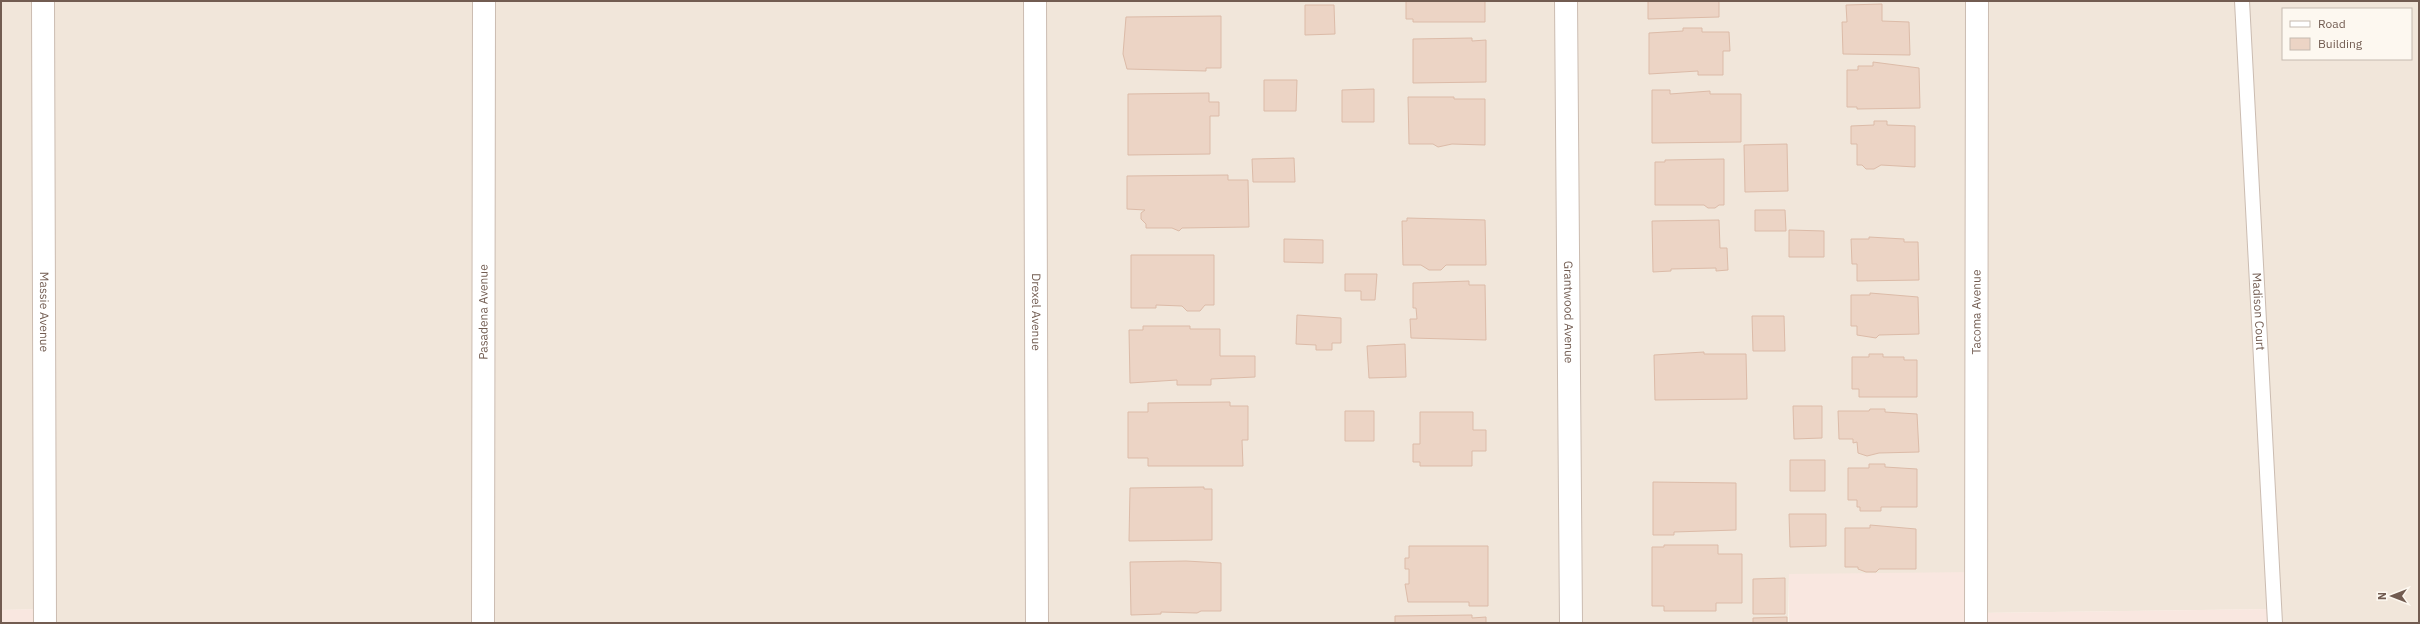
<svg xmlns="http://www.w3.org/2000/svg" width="2420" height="624" viewBox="0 0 2420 624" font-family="'IBM Plex Sans',sans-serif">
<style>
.residential{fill:#f1e6da;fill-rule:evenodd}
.commercial{fill:#f9e7e0}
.building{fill:#ecd4c5;stroke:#dcbba8}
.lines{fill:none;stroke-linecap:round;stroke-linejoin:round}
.lane-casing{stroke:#cbbcb1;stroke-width:16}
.street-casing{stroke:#cbbcb1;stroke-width:24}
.lane{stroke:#fff;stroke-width:14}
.street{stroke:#fff;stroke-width:22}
.labels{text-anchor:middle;stroke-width:4;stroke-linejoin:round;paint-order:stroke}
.street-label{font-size:12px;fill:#725c51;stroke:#fdf8f0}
</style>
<rect width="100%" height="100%" fill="#faf4ea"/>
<path class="residential" d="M1,1H2419V623H2275L2274,609L1976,613L1789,574L1788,623H45V609L1,610ZM2283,9H2411V59H2283Z"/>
<path class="commercial" d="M1976,572V613L2274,609L2275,623H1789V574Z
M45,609V623H1V610Z"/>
<path class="building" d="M1406,1H1485V22H1413V19H1406Z
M1648,1H1719V17L1648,19Z
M1882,4V21L1909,22L1910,55L1843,54L1842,22H1847L1846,5Z
M1305,5H1334L1335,34L1305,35Z
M1221,16V68H1206V71L1127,69L1123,54L1126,17Z
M1683,28H1702V32H1729L1730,51H1723V75H1698V71L1649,74V33L1683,31Z
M1472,38V41L1486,40V82L1413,83V39Z
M1873,62L1919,68L1920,108L1857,109V107H1847V70H1858V66H1873Z
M1264,80H1297L1296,111H1264Z
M1374,89V122H1342V90Z
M1652,90H1670V94L1710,91V94H1741V142L1652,143Z
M1209,93V102H1219V116H1210V154L1128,155V94Z
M1408,97H1454V99H1485V145L1452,144L1438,147L1433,144H1409Z
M1874,121H1887V125L1915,126V167L1881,165L1874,169H1866L1862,165H1857V144H1851V126L1874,125Z
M1787,144L1788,191L1745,192L1744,145Z
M1294,158L1295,182H1253L1252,159Z
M1724,159V205H1719L1715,208H1708L1704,205H1655V162H1665V160Z
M1228,175V180H1248L1249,227L1182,228L1179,231L1172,228H1146V224L1141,219V213L1145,210L1127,209V176Z
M1755,210H1785L1786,231H1755Z
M1407,218L1485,220L1486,265H1446L1441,270H1429L1421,265H1403L1402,221H1407Z
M1719,220L1720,248H1727L1728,270L1716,271V268L1671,269V271L1653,272L1652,221Z
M1789,230L1824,231V257H1789Z
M1869,237L1904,239V242H1918L1919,280L1857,281V264H1852L1851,239H1869Z
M1284,239L1323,240V263L1284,262Z
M1131,255H1214V305H1205L1200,311H1187L1182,306L1156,305V308H1131Z
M1345,274H1377L1375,300H1361V291H1345Z
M1469,281V285H1485L1486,340L1411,338L1410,319H1417L1416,308H1413V283Z
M1870,293L1918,297L1919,334L1879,335L1876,338L1857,335V326H1851V295H1870Z
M1297,315L1341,318V343H1332V350H1316V345L1296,344Z
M1752,316H1784L1785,351H1753Z
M1143,326H1190V329H1220V356H1255V377L1211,379V385H1177V380L1130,383L1129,330H1143Z
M1405,344L1406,377L1369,378L1367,346Z
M1704,352V354H1746L1747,399L1655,400L1654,355Z
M1869,354H1883V357H1904V360H1917V397H1859V389H1852V357H1869Z
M1230,402V406H1248V440H1242L1243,466H1148V458H1128V412H1148V403Z
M1793,406H1822V438L1794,439Z
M1870,409H1885V412L1917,414L1919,452L1879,453L1867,456L1858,453L1857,442L1853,443V439H1839L1838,411H1869Z
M1345,411H1374V441H1345Z
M1420,412H1473V430H1486V451H1472V466H1420V462H1413V444H1420Z
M1790,460H1825V491H1790Z
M1869,464H1885V467L1917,469V507H1881V511H1860V507H1857V500H1848V468H1869Z
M1653,482L1736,483V530L1674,532V535H1653Z
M1204,487V489H1212V540L1129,541L1130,488Z
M1789,514H1826V546L1790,547Z
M1870,525L1916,529V569H1879L1876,572H1866L1858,569V567H1845V528H1870Z
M1664,545H1718V554H1742V603H1716V611H1664V606H1652V547H1664Z
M1409,546H1488V606H1469V602H1408L1405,584H1409V569H1405V558H1409Z
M1186,561L1221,563V611H1201L1197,613L1161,612V614L1131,615L1130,562Z
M1785,578V614H1753V579Z
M1472,615V618L1486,617V623H1395V616Z
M1787,617V623H1753V618Z"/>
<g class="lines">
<defs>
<g id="lane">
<path id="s1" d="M2242,1L2275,623"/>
</g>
<g id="street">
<path id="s2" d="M43,1L45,623"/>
<path id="s3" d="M1035,1L1037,623"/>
<path id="s4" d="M1566,1L1571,623"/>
<path id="s5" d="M483,623L484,1"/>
<path id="s6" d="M1976,623L1977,1"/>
</g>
</defs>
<use href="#lane" class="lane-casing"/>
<use href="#street" class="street-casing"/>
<use href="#lane" class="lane"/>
<use href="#street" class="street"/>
</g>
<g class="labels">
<g class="street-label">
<text dy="4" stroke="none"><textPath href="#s2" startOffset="311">Massie Avenue</textPath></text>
<text dy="4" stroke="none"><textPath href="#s5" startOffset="311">Pasadena Avenue</textPath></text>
<text dy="4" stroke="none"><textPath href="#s3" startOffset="311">Drexel Avenue</textPath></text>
<text dy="4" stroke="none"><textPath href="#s4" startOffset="311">Grantwood Avenue</textPath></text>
<text dy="4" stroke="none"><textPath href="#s6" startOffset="311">Tacoma Avenue</textPath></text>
<text dy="4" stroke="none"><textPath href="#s1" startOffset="311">Madison Court</textPath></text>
</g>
</g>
<rect width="2420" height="624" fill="none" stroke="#725c51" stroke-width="4"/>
<rect x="2282" y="8" width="130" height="52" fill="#fdf8f0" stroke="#c5bab0"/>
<rect x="2290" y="21" width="20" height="6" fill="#ffffff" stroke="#c5bab0"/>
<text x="2318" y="28" font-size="12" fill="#725c51">Road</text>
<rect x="2290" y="38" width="20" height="12" fill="#ecd4c5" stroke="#c5bab0"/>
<text x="2318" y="48" font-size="12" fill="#725c51">Building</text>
<g transform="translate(2392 596) rotate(270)" stroke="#fdf8f0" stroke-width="3" paint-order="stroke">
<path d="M0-3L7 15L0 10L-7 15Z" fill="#725c51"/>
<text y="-6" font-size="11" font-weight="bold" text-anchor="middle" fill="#725c51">N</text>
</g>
</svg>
